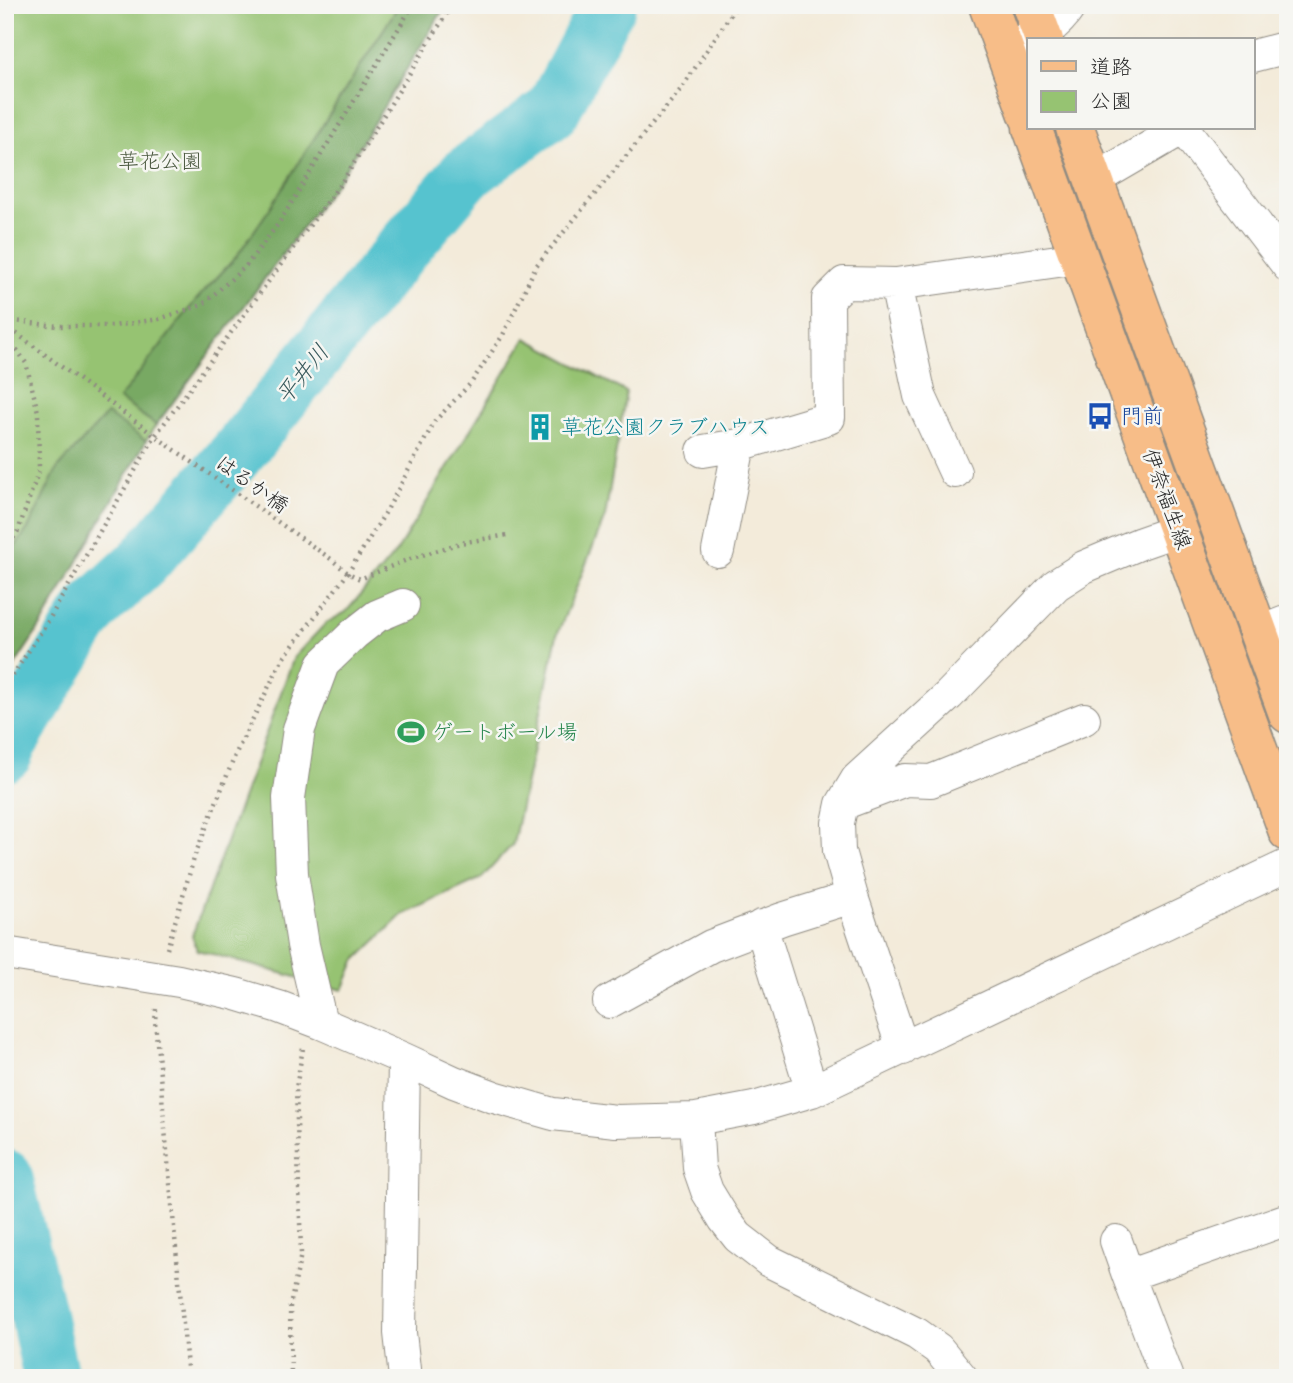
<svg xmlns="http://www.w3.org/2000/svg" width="1293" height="1383" viewBox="0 0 1293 1383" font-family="'Playpen Sans','Klee One',sans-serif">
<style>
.green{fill:#96c372;stroke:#60774e;stroke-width:2}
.forest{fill:#78a964;stroke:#526a48;stroke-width:2}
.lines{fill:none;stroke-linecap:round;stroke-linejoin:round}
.river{stroke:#56c3cf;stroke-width:56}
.minor-casing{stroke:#8f8b82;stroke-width:34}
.major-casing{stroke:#8f8b82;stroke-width:41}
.path{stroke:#8f8b82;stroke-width:4.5;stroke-dasharray:2 5;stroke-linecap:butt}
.minor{stroke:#fff;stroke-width:32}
.major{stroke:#f7bd88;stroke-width:38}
.labels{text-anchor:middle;stroke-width:5;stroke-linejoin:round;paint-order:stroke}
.park-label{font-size:21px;fill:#4b5940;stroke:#f6f6f2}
.transit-label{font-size:21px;fill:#164399;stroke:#f6f6f2;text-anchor:start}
.culture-label{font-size:21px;fill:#0d838f;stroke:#f6f6f2;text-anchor:start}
.street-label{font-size:21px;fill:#2b2b2b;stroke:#f6f6f2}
.leisure-label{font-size:21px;fill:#27864d;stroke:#f6f6f2;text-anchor:start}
.water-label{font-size:23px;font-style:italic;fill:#38595c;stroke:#f6f6f2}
</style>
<rect width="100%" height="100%" fill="#f6f6f2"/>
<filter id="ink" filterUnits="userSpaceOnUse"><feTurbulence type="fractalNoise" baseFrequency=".0143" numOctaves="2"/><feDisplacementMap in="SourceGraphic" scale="14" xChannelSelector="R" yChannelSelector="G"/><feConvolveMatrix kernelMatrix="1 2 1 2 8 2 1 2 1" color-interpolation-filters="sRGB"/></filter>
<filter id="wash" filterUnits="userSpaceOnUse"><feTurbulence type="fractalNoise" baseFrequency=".00686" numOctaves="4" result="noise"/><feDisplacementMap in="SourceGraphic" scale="28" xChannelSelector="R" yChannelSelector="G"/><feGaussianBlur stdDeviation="1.57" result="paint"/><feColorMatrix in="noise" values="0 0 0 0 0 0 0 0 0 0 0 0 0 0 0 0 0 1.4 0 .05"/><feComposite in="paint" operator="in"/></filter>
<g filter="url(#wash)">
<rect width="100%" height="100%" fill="#f3ebda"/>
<path class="green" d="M5,5H446L343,173L151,432L44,621L5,680Z
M526,338L626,392L605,517L557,635L513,844L482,878L402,915L355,961L343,990L197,950L192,936L294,657L326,623L346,612L397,551Z"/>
<path class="forest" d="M399,5H446L343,173L156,425L119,399L197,299L236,257L270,208Z
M107,414L146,441L44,621L5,680V561L29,527L57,469Z"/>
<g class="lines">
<path class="river" d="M5,754L10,742L91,610L143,562L238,452L399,253L466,174L552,111L608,5
M5,1177L37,1310L51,1378"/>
</g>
</g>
<g filter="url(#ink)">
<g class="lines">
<defs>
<path id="minor" d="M1019,42C1044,33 1056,28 1071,5
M1253,56L1288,47
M1183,128L1288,266
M1094,180L1183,128
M896,284L920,396L955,472
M703,451L739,445
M718,551L739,445L829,418L828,299L844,283L896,284L1079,258
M1257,633L1288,621
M842,804L905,780L931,781L1084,719
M761,926L812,1091
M5,953L179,981L236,994L279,1007L321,1023L404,1059L454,1082L494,1097L553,1114L616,1121L696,1119L754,1108L812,1091L1288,865
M609,1002L711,946L782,919L852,897
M321,1023L303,945L292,874L289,798L299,729L323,664L354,634L377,616L403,605
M903,1049L852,897L839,851L838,823L842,804L857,779L949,695L1056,585L1084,567L1141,543L1178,530
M404,1059L400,1333L405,1378
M696,1119L699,1168L707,1191L724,1219L738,1237L769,1261L917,1334L938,1349L962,1378
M1116,1241L1128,1275
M1167,1378L1128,1275L1288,1219"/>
<path id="major" d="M988,5L1029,117
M1031,5L1044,40
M1032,128L1288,832
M1075,128L1288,714"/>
</defs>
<use href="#minor" class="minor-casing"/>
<use href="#major" class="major-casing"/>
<path class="path" d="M5,320L58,326H114L159,319L202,305L245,267L279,223L413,5
M5,325L155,436L331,559L348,573L360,579L407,560L460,543L508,535
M5,332L26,363L38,412L39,470L18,531L5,551
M5,687L47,623L155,436L346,176L452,5
M167,949L195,855L236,753L282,660L348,573L387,510L435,421L471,383L503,335L536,266L681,89L737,5
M156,1009L155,1021L188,1378
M291,1378L290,1306L301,1254L296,1088L303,1048"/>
<use href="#minor" class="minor"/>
<use href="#major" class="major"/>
</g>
</g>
<defs>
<symbol id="bus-bare" viewBox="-9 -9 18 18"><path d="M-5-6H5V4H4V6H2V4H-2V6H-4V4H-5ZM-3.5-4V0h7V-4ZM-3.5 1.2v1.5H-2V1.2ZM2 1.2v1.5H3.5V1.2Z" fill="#1a4fb4" stroke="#f6f6f2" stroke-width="2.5" paint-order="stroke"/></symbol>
<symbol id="building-bare" viewBox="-9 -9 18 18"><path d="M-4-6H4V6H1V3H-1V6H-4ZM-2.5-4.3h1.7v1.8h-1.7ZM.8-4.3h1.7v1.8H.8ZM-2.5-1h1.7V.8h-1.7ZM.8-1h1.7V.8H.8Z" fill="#0f9aa8" stroke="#f6f6f2" stroke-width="2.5" paint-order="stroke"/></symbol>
<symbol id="stadium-bare" viewBox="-9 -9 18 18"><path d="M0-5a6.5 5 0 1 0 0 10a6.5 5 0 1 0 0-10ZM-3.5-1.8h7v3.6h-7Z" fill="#2e9e5b" stroke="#f6f6f2" stroke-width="2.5" paint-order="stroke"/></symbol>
</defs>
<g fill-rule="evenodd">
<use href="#bus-bare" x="1081" y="397" width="38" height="38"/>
<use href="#building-bare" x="521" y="408" width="38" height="38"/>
<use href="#stadium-bare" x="392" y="713" width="38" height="38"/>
</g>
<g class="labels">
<g class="park-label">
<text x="160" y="168">草花公園</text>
</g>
<g class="transit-label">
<text x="1121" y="423">門前</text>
</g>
<g class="culture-label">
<text x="561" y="434">草花公園クラブハウス</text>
</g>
<g class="street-label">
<text transform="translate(252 484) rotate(35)" y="7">はるか橋</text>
<text transform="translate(1167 499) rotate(70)" y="7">伊奈福生線</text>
</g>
<g class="leisure-label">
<text x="432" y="739">ゲートボール場</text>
</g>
<g class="water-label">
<text transform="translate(302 374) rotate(-51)" y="8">平井川</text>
</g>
</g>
<rect width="1293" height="1383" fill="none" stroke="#f6f6f2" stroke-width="28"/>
<rect x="1027" y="38" width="228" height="91" fill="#f6f6f2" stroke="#a5a5a2" stroke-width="2"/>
<rect x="1041" y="61" width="35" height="10" fill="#f7bd88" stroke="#a5a5a2" stroke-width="2"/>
<text x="1090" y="74" font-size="21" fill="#2b2b2b">道路</text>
<rect x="1041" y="91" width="35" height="21" fill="#96c372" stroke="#a5a5a2" stroke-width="2"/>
<text x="1090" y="108" font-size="21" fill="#2b2b2b">公園</text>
</svg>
